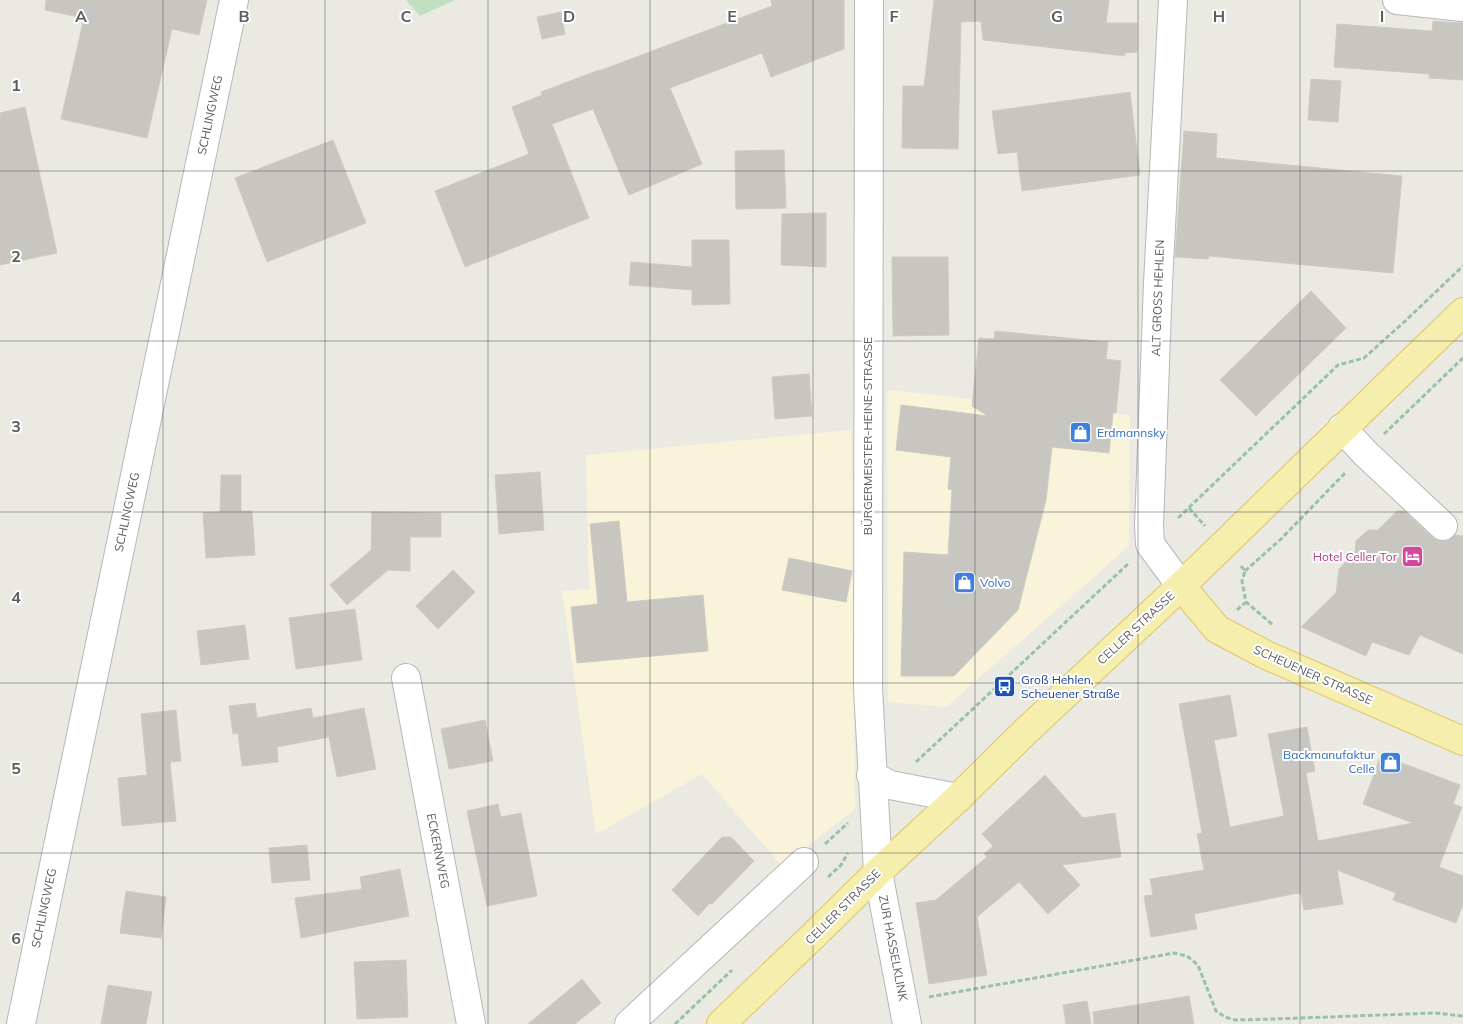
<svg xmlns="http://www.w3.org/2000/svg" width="1463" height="1024" viewBox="0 0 1463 1024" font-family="Mulish,sans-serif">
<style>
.commercial{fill:#f9f4d9}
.green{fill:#c1e0c2}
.building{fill:#c8c6c0;stroke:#cfcbc1}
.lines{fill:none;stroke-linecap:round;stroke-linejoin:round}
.minor-casing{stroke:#b4b7bb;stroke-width:30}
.major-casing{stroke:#e0c565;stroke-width:30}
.path{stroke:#9ac0a8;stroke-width:3;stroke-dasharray:5 2.5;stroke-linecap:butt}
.minor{stroke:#fff;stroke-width:28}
.major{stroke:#f5eead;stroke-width:28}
.grid{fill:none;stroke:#5a5d61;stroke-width:1;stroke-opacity:0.55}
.labels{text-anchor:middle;stroke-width:4;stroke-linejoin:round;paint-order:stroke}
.street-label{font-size:12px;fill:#5a5d61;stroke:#fff}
.shop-label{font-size:12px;fill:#366cbe;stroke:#fff;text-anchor:start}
.hotel-label{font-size:12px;fill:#b23c85;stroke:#fff;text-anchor:end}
.transit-label{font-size:12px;fill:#164399;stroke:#fff;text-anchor:start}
.grid-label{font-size:16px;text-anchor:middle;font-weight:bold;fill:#5a5d61;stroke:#fff;stroke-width:4;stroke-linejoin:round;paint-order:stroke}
</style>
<rect width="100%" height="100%" fill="#ebeae2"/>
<path class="commercial" d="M887,390L1130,415L1129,546L946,707L888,702Z
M851,430L855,809L782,866L702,774L596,834L562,591L589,589L586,455Z"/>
<path class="green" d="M406,0H455L420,16Z"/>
<path class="building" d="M46,0H207L199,35L172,29L147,138L61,119L84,18L45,10Z
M771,0H844V49L771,77L762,53L670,88L702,164L629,195L593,109L552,124L589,218L465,267L435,191L529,154L512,107L542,95L541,92L599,70V71L772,6Z
M934,0H1109L1106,23H1137V52L1124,53L1125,56L983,40L981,21L961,22L958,149L902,148L903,86H924Z
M561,12L565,34L542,39L537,17Z
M1433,21L1463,23V80L1429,78V74L1334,67L1337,24L1432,31Z
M1311,79L1341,81L1338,122L1308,120Z
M1130,92L1140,175L1022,191L1017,152L998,154L992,111Z
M25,107L57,253L0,265V113Z
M1184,131L1217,134L1216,158L1402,176L1393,273L1209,256L1208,259L1175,257Z
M333,140L366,223L267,262L235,178Z
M784,150L786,208L736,209L735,151Z
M826,213V267L781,265L782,214Z
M692,240H729L730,304L692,305V290L629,285L631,262L692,267Z
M892,257H948L949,335L893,336Z
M1311,291L1346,328L1256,416L1220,380Z
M995,331L1108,342L1106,359L1121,361L1116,413H1113L1109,453L1052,447L1046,500L1018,610L954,676H901L904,552L948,555L952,490L948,489L951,457L896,450L901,405L988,416L972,406L979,338L994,339Z
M809,374L812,416L775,419L772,377Z
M540,472L544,530L499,534L495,475Z
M221,475H241V511H252L255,555L206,558L203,513L220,512Z
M1397,511H1404L1432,537L1439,541H1448L1455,535L1463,536V654L1420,635L1409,655L1372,642L1366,656L1301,627L1336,593L1339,569L1355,552L1356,541L1368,530H1378Z
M372,512L441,513V537H410V571L388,570L347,605L330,585L371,550Z
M619,521L627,602L703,595L708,651L577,663L571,607L598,604L590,524Z
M789,558L852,571L846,602L782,590Z
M453,570L475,592L438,629L416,606Z
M355,609L362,660L296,669L289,618Z
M245,625L249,659L201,665L197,631Z
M1230,695L1237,736L1214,740L1230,827L1284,816L1268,734L1307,727L1315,771L1306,773L1318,841L1413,823L1363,804L1381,755L1460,785L1453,804L1462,807L1439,867L1463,876V904L1456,923L1393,900L1396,893L1337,870L1343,904L1304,910L1301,893L1293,894L1194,914L1197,929L1151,937L1144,896L1153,895L1150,879L1204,870L1197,834L1202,833L1179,704Z
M255,703L257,718L311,708L313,718L364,708L376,769L337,777L329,737L277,747L278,762L242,766L238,733L233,734L229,706Z
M176,710L181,761L170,762L176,821L122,826L118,778L147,775L141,714Z
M485,720L493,761L449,769L441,729Z
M1045,775L1083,818L1115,813L1121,857L1062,865L1080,885L1048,914L1019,882L977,917L987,975L929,984L916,903L936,900L987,857L984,854L993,846L982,834Z
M498,804L501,817L521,813L537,896L487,906L467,811Z
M722,837H731L754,861L712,904L710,903L698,916L672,890Z
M307,845L310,880L272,883L269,848Z
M400,869L409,916L301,938L295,898L362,889L360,877Z
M126,891L166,897L161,938L120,933Z
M406,960L408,1017L357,1019L354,962Z
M582,979L601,1003L575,1024H528Z
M108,985L152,992L146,1024H101Z
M1189,996L1194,1024H1094L1093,1012Z
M1087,1001L1091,1024H1066L1063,1005Z"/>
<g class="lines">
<defs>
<path id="minor" d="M869,0L868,688L878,872L907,1024
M1173,0L1158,283L1149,526L1150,544L1181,586
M1397,0L1463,7
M1342,428L1365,453L1443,526
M406,678L471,1024
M871,775L890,785L958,798
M21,1024L234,0
M629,1024L804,862"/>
<path id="major" d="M1181,586L1217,629L1266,655L1463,741
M721,1024L812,937L878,872L958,798L1026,731L1181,586L1463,312"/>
</defs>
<use href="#minor" class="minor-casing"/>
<use href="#major" class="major-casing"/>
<path class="path" d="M1384,434L1463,358
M1189,508L1205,526
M1178,518L1338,365L1364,358L1403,323L1463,266
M1241,566L1245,571L1242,581L1246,602L1273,625
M1245,571L1281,539L1346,472
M1237,610L1246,602
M916,762L1129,563
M825,844L848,823
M828,877L841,865L848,853
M929,997L1174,953L1187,956L1198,965L1216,1011L1225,1017L1235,1020L1274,1019L1435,1013L1463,1016
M675,1024L732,970"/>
<use href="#minor" class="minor"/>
<use href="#major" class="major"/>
</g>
<path class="grid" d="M163,0V1024M325,0V1024M488,0V1024M650,0V1024M813,0V1024M975,0V1024M1138,0V1024M1300,0V1024M0,171H1463M0,341H1463M0,512H1463M0,683H1463M0,853H1463"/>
<defs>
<symbol id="shop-square" viewBox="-11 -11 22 22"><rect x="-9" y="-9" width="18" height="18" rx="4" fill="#3f7fe0" stroke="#fff"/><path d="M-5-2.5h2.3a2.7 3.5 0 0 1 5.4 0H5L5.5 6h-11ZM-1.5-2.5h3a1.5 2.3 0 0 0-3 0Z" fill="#fff"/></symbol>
<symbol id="hotel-square" viewBox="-11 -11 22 22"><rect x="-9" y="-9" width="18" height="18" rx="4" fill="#d1479c" stroke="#fff"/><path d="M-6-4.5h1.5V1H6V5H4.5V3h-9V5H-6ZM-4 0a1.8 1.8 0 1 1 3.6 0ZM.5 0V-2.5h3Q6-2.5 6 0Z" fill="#fff"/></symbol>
<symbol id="bus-square" viewBox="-11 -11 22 22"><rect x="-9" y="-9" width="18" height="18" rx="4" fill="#1a4fb4" stroke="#fff"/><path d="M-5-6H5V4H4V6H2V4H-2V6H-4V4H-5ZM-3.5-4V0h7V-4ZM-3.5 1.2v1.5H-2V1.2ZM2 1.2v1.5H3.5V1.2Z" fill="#fff"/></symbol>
</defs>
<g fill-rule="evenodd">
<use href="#shop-square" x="1068" y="420" width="25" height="25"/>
<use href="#hotel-square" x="1400" y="544" width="25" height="25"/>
<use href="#shop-square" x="952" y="570" width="25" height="25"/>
<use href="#bus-square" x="992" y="674" width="25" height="25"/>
<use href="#shop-square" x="1378" y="750" width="25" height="25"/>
</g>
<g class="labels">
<g class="street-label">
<text transform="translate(210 115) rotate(-78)" y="4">SCHLINGWEG</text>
<text transform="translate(1158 298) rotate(-88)" y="4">ALT GROSS HEHLEN</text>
<text transform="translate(868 436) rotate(-90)" y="4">BÜRGERMEISTER-HEINE-STRASSE</text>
<text transform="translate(127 512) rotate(-78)" y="4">SCHLINGWEG</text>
<text transform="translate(1136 628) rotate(-43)" y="4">CELLER STRASSE</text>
<text transform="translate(1313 675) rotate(24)" y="4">SCHEUENER STRASSE</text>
<text transform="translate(438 851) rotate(79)" y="4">ECKERNWEG</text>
<text transform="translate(843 907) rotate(-45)" y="4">CELLER STRASSE</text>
<text transform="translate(44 908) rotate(-78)" y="4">SCHLINGWEG</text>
<text transform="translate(893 948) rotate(79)" y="4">ZUR HASSELKLINK</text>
</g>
<g class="shop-label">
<text x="1097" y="437">Erdmannsky</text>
<text x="980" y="587">Volvo</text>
<text x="1375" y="759" text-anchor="end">Backmanufaktur<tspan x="1375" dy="14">Celle</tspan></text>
</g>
<g class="hotel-label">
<text x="1397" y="561">Hotel Celler Tor</text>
</g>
<g class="transit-label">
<text x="1021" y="684">Groß Hehlen,<tspan x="1021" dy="14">Scheuener Straße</tspan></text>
</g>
</g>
<g class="grid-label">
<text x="81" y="22">A</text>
<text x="244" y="22">B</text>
<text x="406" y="22">C</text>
<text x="569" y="22">D</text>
<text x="732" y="22">E</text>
<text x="894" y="22">F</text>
<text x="1057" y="22">G</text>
<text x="1219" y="22">H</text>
<text x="1382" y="22">I</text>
<text x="16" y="91">1</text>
<text x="16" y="262">2</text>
<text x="16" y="432">3</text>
<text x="16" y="603">4</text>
<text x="16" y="774">5</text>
<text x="16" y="944">6</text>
</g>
</svg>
